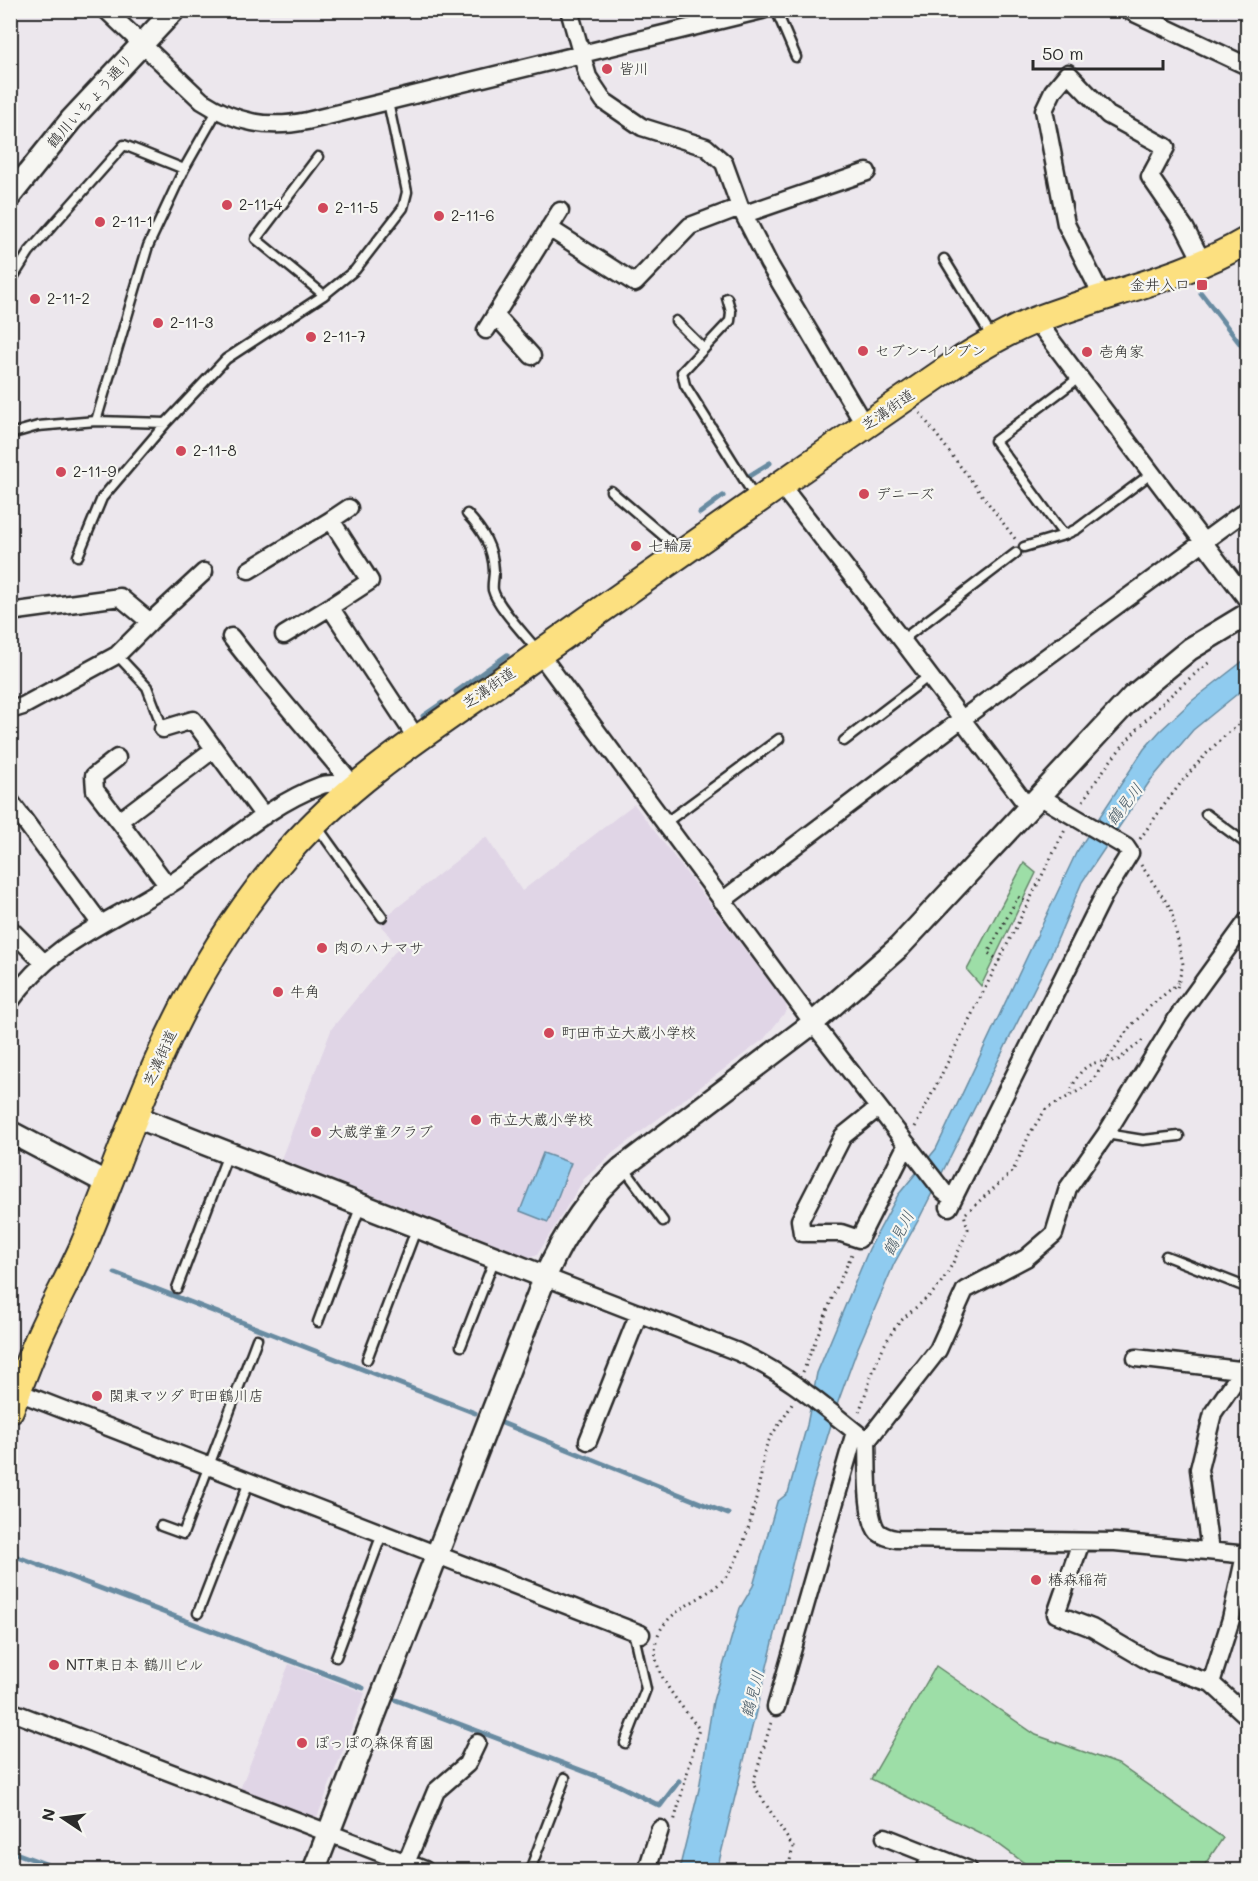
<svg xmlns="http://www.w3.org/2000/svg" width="1258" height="1881" viewBox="0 0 1258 1881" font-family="Mali,'Klee One',sans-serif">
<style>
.built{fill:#e0d5e6}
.green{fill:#9ddea7;stroke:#648469;stroke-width:1.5}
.water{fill:#8fcbef;stroke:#678ba1;stroke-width:1.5}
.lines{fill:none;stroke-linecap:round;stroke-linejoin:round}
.stream{stroke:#678ba1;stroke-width:5}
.service-casing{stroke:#2b2b2b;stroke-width:13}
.minor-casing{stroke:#2b2b2b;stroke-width:21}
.tertiary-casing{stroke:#2b2b2b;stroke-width:26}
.primary-casing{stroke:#2b2b2b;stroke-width:30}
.path{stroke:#2b2b2b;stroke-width:3;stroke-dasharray:1.5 4.5;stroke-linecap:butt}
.service{stroke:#f6f6f2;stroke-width:8}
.minor{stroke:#f6f6f2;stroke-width:16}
.tertiary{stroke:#f6f6f2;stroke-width:21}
.primary{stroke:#fce080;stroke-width:26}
.poi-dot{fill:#d1495b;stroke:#f6f6f2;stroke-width:2}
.labels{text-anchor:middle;stroke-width:4.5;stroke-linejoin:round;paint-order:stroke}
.poi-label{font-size:15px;fill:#2b2b2b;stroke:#f6f6f2;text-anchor:start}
.street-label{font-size:15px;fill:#2b2b2b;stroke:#f6f6f2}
.water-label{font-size:16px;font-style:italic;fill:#495b66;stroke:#f6f6f2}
</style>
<rect width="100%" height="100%" fill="#ece7ed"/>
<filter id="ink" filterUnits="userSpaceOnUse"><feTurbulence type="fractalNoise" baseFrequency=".0167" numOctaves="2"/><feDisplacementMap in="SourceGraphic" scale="12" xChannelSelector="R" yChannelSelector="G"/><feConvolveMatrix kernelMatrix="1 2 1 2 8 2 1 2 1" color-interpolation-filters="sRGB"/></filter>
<g filter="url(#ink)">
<path class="built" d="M634,804L786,1004L787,1010L764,1039L614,1152L584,1179L537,1255L529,1257L281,1159L332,1028L398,948L379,922L486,837L522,891Z
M289,1664L365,1693L318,1815L311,1821L239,1792Z"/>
<path class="green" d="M1024,863L1036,873L981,986L967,970Z
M936,1666L1036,1735L1118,1764L1223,1838L1201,1870H1034L990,1838L871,1779Z"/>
<path class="water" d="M1247,658V686L1193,730L1150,781L1082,882L1049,959L919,1219L894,1264L857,1350L838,1402L807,1504L717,1870H679L699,1789L713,1701L740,1608L753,1586L777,1502L788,1493L807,1425L817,1373L869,1249L898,1195L936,1149L1076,853L1144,749L1160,731L1193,700Z
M543,1153L571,1163L548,1222L520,1211Z"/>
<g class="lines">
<path class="stream" d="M1201,293L1248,354
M749,476L770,463
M700,513L723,496
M456,692L507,655
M423,716L442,703
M115,1273L475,1413
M502,1423L728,1514
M10,1554L363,1688
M396,1700L612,1782L660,1806L679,1781
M10,1851L62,1870"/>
<defs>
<path id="service" d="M776,10L796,57
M318,157L256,239L324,295
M944,259L993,339
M10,282L29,252L124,145L184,169
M727,298L731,312L730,321L682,372L685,385L755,497
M676,321L704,349
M1080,377L995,441L1064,535L1077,529L1152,473
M96,421L148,246L184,169L217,111
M10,434L38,426L96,421L166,423
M611,491L680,550
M467,514C483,531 493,547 494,571C494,577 492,584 493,590C497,606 526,636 537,650
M1024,547L1064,535
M78,556L102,498L166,423L226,359L324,295L355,270L403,208L407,192L388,102
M902,640L1016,553
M117,655L147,687L163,729
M844,741L929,676
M1206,814L1248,845
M665,823L779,739
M316,825L382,917
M1106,1134L1143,1140L1179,1136
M624,1168L663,1221
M1166,1256L1248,1288
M177,1288L228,1154
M318,1322L361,1205
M461,1346L495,1258
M367,1359L417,1227
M161,1526L183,1534L257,1339
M198,1613L249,1482
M336,1657L382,1534
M625,1743L646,1689L633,1631
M530,1870L565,1778"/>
<path id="minor" d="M106,10L202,101C236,123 268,129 307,121L762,10
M569,10L588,77L604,101L642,127L706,147L724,163L740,207L769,264L865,426
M1128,10L1245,65L1248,63
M745,214L867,172
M549,228L635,283L690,226L740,207
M1103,298L1066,224L1044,110L1053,91L1068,73L1108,115L1166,147L1150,177L1185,228L1203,263
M495,315L532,356
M1036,320L1248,601
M486,330L560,211
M780,484L902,640L1029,808
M331,520L349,508
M249,570L331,520L370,581L330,607
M10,612L120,597L150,622
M284,635L330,607L417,739
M231,637C270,688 313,736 354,786
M539,653L813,1023L943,1191L953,1199
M10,710L23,706L117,655L150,622L204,572
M163,729L193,720L264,816
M117,758L94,776L95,790L119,821
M10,801L100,923
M168,886L119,821L214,749
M722,901L962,719L1248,509
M10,929L43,962
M10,1002C54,938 117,920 178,879C225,847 267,805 322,785C331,782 344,785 354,786
M878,1108L843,1136L800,1220L802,1233H841L859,1239L907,1144
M949,1207L1104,895L1130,853L1126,847L1039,796
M545,1277L738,1352C786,1373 825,1408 867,1441C868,1461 865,1518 878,1532C883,1536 890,1538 896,1539L1115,1542L1248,1555
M1136,1358L1248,1371
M18,1392L641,1634
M588,1441L639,1313
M867,1441L938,1350L965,1290L1026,1258L1054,1234L1068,1188L1106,1134L1179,1015L1248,920
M1081,1542L1056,1614L1092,1628L1152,1663L1211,1683L1231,1619L1245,1555
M1210,1551L1199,1469L1213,1413L1248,1362
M1211,1683L1248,1717
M776,1707L855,1432
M10,1711L425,1870
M885,1837L969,1870
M406,1863L436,1791L467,1764L477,1743
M647,1870L660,1829
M925,1870L931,1855"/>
<path id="tertiary" d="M10,196L71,120L174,10
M134,1116L545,1277
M10,1132L107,1183
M314,1870L545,1277C563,1236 589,1196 623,1167L813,1023L899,947L1133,696L1190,649L1248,614"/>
<path id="primary" d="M10,1410C20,1385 29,1360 40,1335C53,1306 69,1278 82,1249C108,1189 129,1126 156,1065C189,989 233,916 287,853C354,776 440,724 522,666C668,562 815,460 962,359C986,344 1010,330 1036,320C1106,293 1182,279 1248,240"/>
</defs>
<use href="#service" class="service-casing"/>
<use href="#minor" class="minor-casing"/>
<use href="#tertiary" class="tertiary-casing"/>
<use href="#primary" class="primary-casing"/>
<path class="path" d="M920,413L1016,540
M1083,801C1116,747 1161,700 1211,661
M1140,839C1173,792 1201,752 1248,717
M1141,865L1171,909L1183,964L1177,988
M1000,961L988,953L1018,897L1028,903
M1070,1095C1077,1068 1091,1059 1117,1061L1143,1040
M915,1127L1065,830
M966,1213L1013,1171L1030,1133L1046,1109L1080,1090L1092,1081L1129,1028L1147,1009L1178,983
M803,1372L835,1291L852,1254
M859,1412C869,1386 876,1355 893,1331C904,1314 922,1305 936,1289C951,1271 959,1250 968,1229L964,1214
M658,1635C671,1604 714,1598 730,1571C746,1544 754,1510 760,1479C763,1469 762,1457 766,1447C771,1433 785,1418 792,1404
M656,1642C650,1674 682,1705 699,1729L674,1822
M771,1723L753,1784L793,1847L788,1870"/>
<use href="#service" class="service"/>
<use href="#minor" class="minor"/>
<use href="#tertiary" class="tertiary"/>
<use href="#primary" class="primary"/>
</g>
</g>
<g class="poi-dot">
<circle cx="607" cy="69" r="6"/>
<circle cx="227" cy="205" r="6"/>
<circle cx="323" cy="208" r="6"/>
<circle cx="439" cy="216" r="6"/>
<circle cx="100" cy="222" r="6"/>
<rect x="1196" y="279" width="12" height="12" rx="3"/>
<circle cx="35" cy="299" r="6"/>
<circle cx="158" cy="323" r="6"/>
<circle cx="311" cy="337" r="6"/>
<circle cx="863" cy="351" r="6"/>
<circle cx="1087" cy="352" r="6"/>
<circle cx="181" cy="451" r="6"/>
<circle cx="61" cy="472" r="6"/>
<circle cx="864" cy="494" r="6"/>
<circle cx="636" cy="546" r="6"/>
<circle cx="322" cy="948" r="6"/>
<circle cx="278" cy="992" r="6"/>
<circle cx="549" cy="1033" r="6"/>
<circle cx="476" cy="1120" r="6"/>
<circle cx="316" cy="1132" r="6"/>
<circle cx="97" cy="1396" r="6"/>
<circle cx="1036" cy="1580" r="6"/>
<circle cx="54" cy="1665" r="6"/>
<circle cx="302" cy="1743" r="6"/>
</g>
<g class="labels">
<g class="poi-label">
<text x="619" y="74">皆川</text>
<text x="239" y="210">2-11-4</text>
<text x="335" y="213">2-11-5</text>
<text x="451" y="221">2-11-6</text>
<text x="112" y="227">2-11-1</text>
<text x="1190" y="290" text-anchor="end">金井入口</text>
<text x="47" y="304">2-11-2</text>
<text x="170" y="328">2-11-3</text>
<text x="323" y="342">2-11-7</text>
<text x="875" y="356">セブン-イレブン</text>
<text x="1099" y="357">壱角家</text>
<text x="193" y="456">2-11-8</text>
<text x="73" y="477">2-11-9</text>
<text x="876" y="499">デニーズ</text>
<text x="648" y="551">七輪房</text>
<text x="334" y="953">肉のハナマサ</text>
<text x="290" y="997">牛角</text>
<text x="561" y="1038">町田市立大蔵小学校</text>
<text x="488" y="1125">市立大蔵小学校</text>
<text x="328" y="1137">大蔵学童クラブ</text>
<text x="109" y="1401">関東マツダ 町田鶴川店</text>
<text x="1048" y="1585">椿森稲荷</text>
<text x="66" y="1670">NTT東日本 鶴川ビル</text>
<text x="314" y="1748">ぽっぽの森保育園</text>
</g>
<g class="street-label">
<text transform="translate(90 101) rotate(-48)" y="5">鶴川いちょう通り</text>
<text transform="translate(888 410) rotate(-35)" y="5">芝溝街道</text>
<text transform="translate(489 688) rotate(-35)" y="5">芝溝街道</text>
<text transform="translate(160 1058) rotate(-66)" y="5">芝溝街道</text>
</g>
<g class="water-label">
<text transform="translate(1124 804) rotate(-52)" y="6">鶴見川</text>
<text transform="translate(898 1233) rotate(-62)" y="6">鶴見川</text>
<text transform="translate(752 1694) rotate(-75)" y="6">鶴見川</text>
</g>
</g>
<rect width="1258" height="1881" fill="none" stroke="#f6f6f2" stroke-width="36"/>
<rect x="18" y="18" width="1222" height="1845" fill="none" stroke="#2b2b2b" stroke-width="2" filter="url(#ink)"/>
<g transform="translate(63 1818) rotate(283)" stroke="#f6f6f2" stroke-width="4.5" paint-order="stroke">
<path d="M0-4.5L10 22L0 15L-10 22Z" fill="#2b2b2b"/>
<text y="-9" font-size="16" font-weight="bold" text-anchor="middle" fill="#2b2b2b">N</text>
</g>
<path d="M1033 60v9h130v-9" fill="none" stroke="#2b2b2b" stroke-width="3"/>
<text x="1042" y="60" font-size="18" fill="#2b2b2b" stroke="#f6f6f2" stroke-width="4.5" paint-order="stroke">50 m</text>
</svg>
